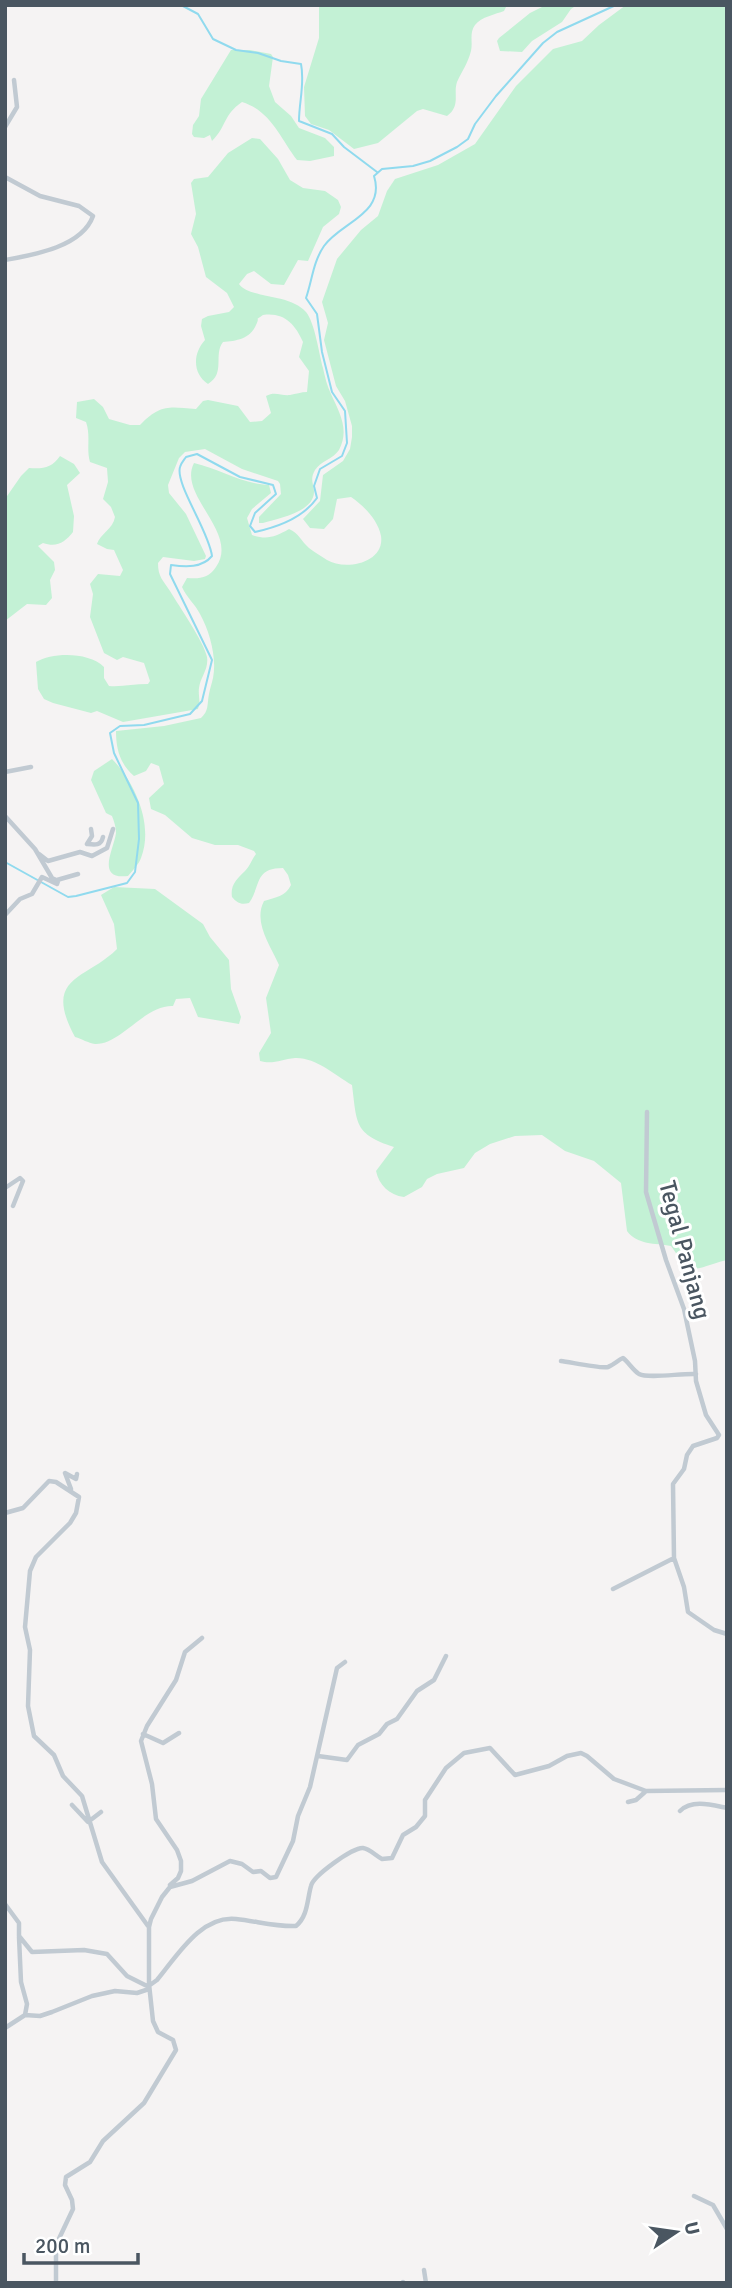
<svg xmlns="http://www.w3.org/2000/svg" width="732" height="2288" viewBox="0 0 732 2288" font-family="Signika,sans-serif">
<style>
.green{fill:#c3f1d5}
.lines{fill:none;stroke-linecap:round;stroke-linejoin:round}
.stream{stroke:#90daee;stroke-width:2}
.minor{stroke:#c1cad2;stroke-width:4.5}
.labels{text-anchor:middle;stroke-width:6;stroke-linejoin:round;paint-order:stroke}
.street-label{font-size:24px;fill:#4a5661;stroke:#fff}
</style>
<rect width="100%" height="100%" fill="#f5f3f3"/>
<path class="green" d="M319,5H507L504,11C496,14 481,17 475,25C469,33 473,42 471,51C468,63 462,71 457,82C453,94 461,106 447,116L423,109L417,111L378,143L354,149L329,130L311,124L305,116L304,87L319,38Z
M546,5H577L571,9L562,22L532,41L522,52L500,51L497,41L499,38L530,13Z
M626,5H727V1260C690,1269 694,1279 671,1246C655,1243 637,1245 627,1231L621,1183L594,1161L565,1151L542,1135L515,1136L490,1144L475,1153L464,1168L437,1174L427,1179L422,1187L404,1197C389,1195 379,1185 376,1171L394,1147C354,1134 357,1124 352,1085C335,1075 315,1057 295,1058C282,1059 273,1065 260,1061L259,1053L271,1033L266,998L279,965C270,945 253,922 264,901C276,897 285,897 291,885L288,875L283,868C254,868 261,886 249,903C241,905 237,903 232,897C230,885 237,879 245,871C250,866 252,859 256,854L254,851L238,845H215L192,838L165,815L151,809L149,798L164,784L159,766L151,763L146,771L134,776C120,764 116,749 116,731L164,726L201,718C209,711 207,704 209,694C210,688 212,683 213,678C217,658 210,632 200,614C195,604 187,598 182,587L187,578C200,579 209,578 216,567C240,533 177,495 194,463C220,469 242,484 269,485L271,493L252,509L247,518L252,535C267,540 275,537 289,529C299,533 301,541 309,548C314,552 321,556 327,560C345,571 385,563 381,536C378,520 364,506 351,497L337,499L333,519L324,529L310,528L303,519L320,501L323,475L343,461L350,449L352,437V426L345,401L336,386L324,340L328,323L322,302L337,259L361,230L378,216L387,191L395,179L438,165L475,144L516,86L553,49L582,41L599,25Z
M231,50H250L271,54L273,57L269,86L275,102L291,116L299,128L325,138L334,147V156L310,161L297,160C280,138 271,111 242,102C223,115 227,126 212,141L210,135L204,138L194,137L192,134L193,125L199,116L201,99Z
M252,138L260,139L278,159L290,180L303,188L325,191L338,200L341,207L339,214L323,227L308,261L298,260L284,285L271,284L254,271L247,274L239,284C250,299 289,293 306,312C315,323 319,354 323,368C325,377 327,386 331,394C339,412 350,429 339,450C333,459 321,461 315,470C310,479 313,482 314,491C315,512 279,518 263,523H259V517L281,494L280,484L278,481L242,469L205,449L185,452L179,458L168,485L169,493L186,514L206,556L205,559L194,561L163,557L158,563C158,577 163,580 170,591C179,606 204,642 207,657C209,669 200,678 199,688C198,696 201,701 198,709L123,722L97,711L91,713L53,703L44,699L38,689L36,662C53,652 89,652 104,667V678L109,686C122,687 134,684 148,684L150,681L144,663L123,657L117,660L104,653L90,617L93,594L90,584L98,574L120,576L123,570L114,550L107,549L97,544C100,534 113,529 115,517L111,507L103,499L108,482L107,468L90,462C86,449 91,436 86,422L76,418L77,402L94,399L103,407L109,419L130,425H140C161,404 168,407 196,409L203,401L208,400L238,406L250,422L262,421L271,413L266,396C275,391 281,396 290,395C296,394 301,392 307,392L309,371L299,357L303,342C295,324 284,312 263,315C253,322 261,315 256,325C250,339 236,341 223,342C213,355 226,373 208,384C192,373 193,353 205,340L201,326L202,319L208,316L229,312L234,307L227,293L206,277L198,247L191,234L196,214L191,183L194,179L208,177L228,153Z
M60,456L74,464L80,473L67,485L74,516L73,532C65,542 57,548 43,543L38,546L54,562L55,570L50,580L52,598L46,605L27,604L5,621V499L21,476L29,468C43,469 52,468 60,456Z
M112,759C135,782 154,825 141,858C139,864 132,871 128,876C95,880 114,849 116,833C116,827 114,821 112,816L106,813L91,780L94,771Z
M114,887L155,889L203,924L210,937L229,960L231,989L241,1017L239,1024L198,1017L190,998L176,999L173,1006C144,1005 121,1045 95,1044C88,1043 82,1039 75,1037C42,976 86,980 117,949L114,924L101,895Z"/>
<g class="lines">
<path class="stream" d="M181,5L198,14L213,39L236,50L258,53L281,61L301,64C305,83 299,102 299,121L332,134L344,147L377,172
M5,862L68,897L76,896L127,883L135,872L139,839L138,803L114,753L110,733L120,726L144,725L190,714L202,701L212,660L170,574L171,565C186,567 202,568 212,556C209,531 175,484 180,467C181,463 184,460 186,457L197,454L240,477L273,485L276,494L255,513L250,526L255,532C278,527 303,518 317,498L314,486L320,469L342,456L347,443L345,411L332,392L322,352L317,314L306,298C312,281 313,262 324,246C341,222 386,214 374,176L382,169L413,166L430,161L457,147L468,139L475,124L496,96L543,43L557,32L616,5"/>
<path class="minor" d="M5,127L17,107L14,80
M5,177L40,196L79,206L93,216C82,247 33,255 5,260
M5,772L31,767
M5,816L35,849L52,878L58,881L57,884L42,877L32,894L20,899L5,915
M91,829L92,836L87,844C95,845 101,846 103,837
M39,854L48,861L80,852L92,856L107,848L113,829
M57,880L78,874
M647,1112L646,1192L666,1260L684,1309L695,1361L696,1381L706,1415L719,1435L717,1438L693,1446L687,1455L684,1469L673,1484L674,1558L684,1587L688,1612L714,1630L727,1634
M5,1188L20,1178L23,1181L13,1206
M561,1361C570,1362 601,1369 608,1367C614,1365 618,1360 623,1358C629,1363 633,1370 639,1374C649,1379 682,1373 696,1374
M71,1489L65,1473L76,1479L77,1474
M5,1513L23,1508L49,1481L56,1482L79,1497L76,1513L70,1523L36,1557L30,1571L25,1627L30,1650L28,1706L34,1736L54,1755L63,1776L82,1796L102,1862L148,1926
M613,1589L674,1558
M143,1734L163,1743L179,1733
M318,1756L347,1760L358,1745L379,1734L387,1724L397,1719L417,1691L434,1680L446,1656
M628,1802L636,1800L645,1792
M72,1805L88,1822L101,1812
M680,1811C692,1799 712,1805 727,1808
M170,1885L178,1878L181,1871V1861L177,1850L156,1819L152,1784L141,1741L147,1726L176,1680L185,1652L202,1638
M5,1904L19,1923V1936L32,1952L84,1950L107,1954L127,1976L149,1987
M19,1937L21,1982L27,2004L25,2015
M150,1985L157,1980C177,1956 201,1915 236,1919C256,1921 276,1927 296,1926C308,1916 307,1900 311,1886C313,1876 353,1847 363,1848C370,1849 376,1856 382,1859L392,1858L403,1835L416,1827L425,1816V1800L446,1768L464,1753L490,1748L515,1775L549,1766L567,1756L581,1753L587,1756L614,1779L646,1791L727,1790
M5,2028L25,2015L40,2016L52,2012L92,1996L115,1991L137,1993L149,1989
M694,2196L713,2205L727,2229
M424,2270L426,2283
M56,2283V2245L73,2209L72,2200L65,2185L66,2177L90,2162L103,2141L144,2103L176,2050L173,2040L158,2032L153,2021L149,1984V1927L151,1919L162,1897L170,1887L192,1881L230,1861L242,1864L253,1872L261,1871L270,1878L276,1877L293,1841L298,1816L310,1787L337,1668L345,1662
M403,2283V2282"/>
</g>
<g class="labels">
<g class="street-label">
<text transform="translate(685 1250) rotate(75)" y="8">Tegal Panjang</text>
</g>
</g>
<rect width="732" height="2288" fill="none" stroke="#4a5661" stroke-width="14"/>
<g transform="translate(676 2232) rotate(77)" stroke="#ffffff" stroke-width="5" paint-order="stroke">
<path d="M0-5L12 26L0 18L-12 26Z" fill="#4a5661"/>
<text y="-10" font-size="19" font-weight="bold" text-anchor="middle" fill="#4a5661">U</text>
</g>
<path d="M24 2253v10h114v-10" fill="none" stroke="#4a5661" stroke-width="3.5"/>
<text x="35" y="2253" font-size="21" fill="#4a5661" stroke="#ffffff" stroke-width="5" paint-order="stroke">200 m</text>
</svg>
